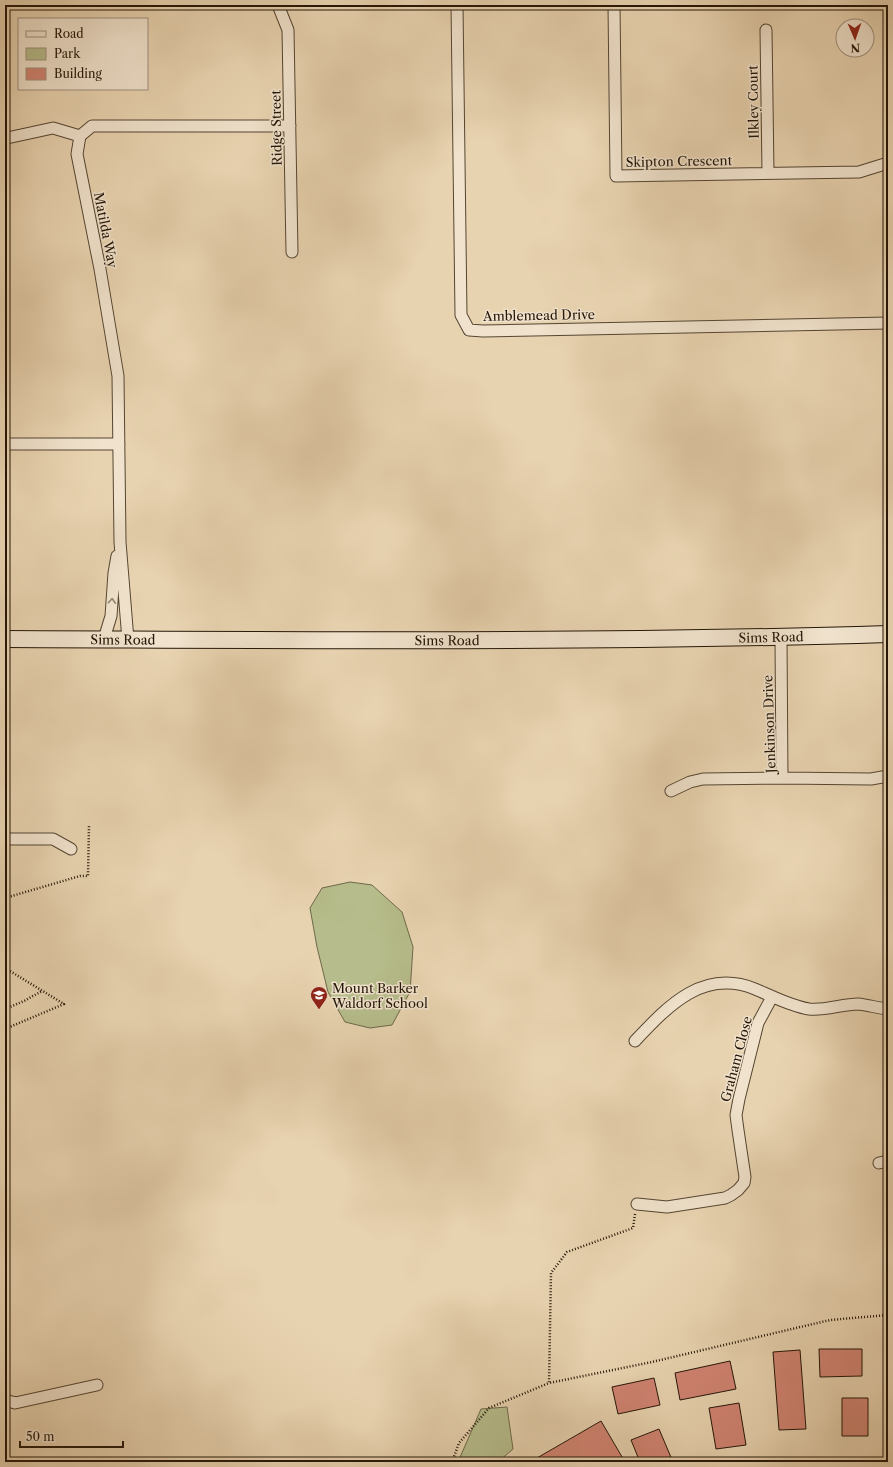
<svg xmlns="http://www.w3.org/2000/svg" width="893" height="1467" viewBox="0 0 893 1467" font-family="'Libre Caslon Text',serif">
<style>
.green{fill:#b6bc8b;stroke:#6d694a}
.building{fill:#d18473;stroke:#241608}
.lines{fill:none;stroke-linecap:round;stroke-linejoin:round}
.street-casing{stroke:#554532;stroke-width:13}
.secondary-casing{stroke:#241608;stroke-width:18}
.path{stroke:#241608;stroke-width:2.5;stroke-dasharray:1 2;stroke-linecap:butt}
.street{stroke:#f0e2cc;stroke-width:11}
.secondary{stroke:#f0e2cc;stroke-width:16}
.oneway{stroke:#948674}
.labels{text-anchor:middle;stroke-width:3;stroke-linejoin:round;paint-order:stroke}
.street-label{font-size:13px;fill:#241608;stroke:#f0e2cc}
.poi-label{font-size:13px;fill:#241608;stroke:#f0e2cc;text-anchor:start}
</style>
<rect width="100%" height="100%" fill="#e8d3b0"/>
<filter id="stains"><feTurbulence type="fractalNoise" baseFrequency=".005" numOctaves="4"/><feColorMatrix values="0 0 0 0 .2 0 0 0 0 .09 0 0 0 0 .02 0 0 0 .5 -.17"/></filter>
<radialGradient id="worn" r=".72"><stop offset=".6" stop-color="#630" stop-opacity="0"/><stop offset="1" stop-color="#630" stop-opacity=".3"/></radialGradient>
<path class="green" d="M350,882L372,885L402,912L413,947L410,992L392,1025L370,1028L345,1022L328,992L317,947L310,908L322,888Z
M507,1407L513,1449L498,1462H458L481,1409Z"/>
<path class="building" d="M819,1349H862V1376L820,1377Z
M800,1350L806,1429L779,1430L773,1352Z
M730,1361L736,1389L680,1400L675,1373Z
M654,1378L660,1405L618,1414L612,1387Z
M842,1398H868V1436H842Z
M739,1403L746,1445L716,1449L709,1408Z
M601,1421L625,1462H530Z
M659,1429L673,1462H640L631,1440Z"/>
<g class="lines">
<defs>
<path id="street" d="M278,5L288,30L292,252
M457,5L461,315L469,330L483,331L888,323
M614,5L616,176L859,172L888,163
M766,30L768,173
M7,138L53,128L80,136
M5,444H119
M781,637L782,778L871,779L888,776
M104,639L111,616L114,573L117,556
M128,640L120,542L118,376L100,269L77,154L80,136L92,126H290
M671,791L690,782L703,779L782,778
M5,839H53L71,849
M635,1041C668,1006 703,968 755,989C772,996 790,1006 809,1009C825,1011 842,1004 858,1004C868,1005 878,1008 888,1009
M879,1163L888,1161
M637,1204L667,1207L725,1198L731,1195L738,1190L744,1183L745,1177L738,1130L736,1115L739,1099L758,1023L772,997
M5,1400L15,1403L97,1385"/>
<g id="secondary">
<path id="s1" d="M5,639C299,640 594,643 888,634"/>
</g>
</defs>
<use href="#street" class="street-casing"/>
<use href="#secondary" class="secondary-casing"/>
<path class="path" d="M5,898L80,876H88L89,825
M5,968L64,1004L5,1029
M5,1009L24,1001L42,991
M635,1214L633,1228L567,1252L551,1273L549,1383L652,1362L830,1320L888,1315
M452,1462L459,1443L489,1408L549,1383"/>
<use href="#street" class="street"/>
<use href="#secondary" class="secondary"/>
</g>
<defs><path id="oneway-chevron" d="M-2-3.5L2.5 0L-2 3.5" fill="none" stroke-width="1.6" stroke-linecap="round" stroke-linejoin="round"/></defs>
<use class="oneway" href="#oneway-chevron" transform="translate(112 601) rotate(-86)"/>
<defs>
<symbol id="school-pin" viewBox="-11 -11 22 30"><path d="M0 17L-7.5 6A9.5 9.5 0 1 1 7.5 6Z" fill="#8f2418" stroke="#f0e2cc"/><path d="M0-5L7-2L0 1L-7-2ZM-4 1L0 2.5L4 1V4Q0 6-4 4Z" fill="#fff"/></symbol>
</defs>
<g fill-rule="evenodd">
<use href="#school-pin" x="309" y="985" width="20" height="27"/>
</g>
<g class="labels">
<g class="street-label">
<text transform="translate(753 102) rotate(-91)" y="5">Ilkley Court</text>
<text transform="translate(276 128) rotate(-91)" y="5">Ridge Street</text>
<text transform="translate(679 161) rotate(-1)" y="5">Skipton Crescent</text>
<text transform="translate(106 230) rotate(79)" y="5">Matilda Way</text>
<text transform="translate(539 315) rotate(-1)" y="5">Amblemead Drive</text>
<text dy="5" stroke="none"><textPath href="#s1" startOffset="766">Sims Road</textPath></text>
<text dy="5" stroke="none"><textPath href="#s1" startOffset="118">Sims Road</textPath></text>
<text dy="5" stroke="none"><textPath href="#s1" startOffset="442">Sims Road</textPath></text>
<text transform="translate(769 724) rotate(-92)" y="5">Jenkinson Drive</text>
<text transform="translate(736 1059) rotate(-75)" y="5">Graham Close</text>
</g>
<g class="poi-label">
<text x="332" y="993">Mount Barker<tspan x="332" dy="15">Waldorf School</tspan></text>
</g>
</g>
<rect width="893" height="1467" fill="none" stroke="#e8d3b0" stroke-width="20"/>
<rect x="6" y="6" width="881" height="1455" fill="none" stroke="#241608" stroke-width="2"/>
<rect x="10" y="10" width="873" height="1447" fill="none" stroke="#241608"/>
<rect x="18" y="18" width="130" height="72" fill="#f0e2cc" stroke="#9e907e"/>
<rect x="26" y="31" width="20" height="6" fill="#f0e2cc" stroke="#9e907e"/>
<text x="54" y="38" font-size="12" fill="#241608">Road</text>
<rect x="26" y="48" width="20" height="12" fill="#b6bc8b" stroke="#9e907e"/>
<text x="54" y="58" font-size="12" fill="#241608">Park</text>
<rect x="26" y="68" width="20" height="12" fill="#d18473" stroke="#9e907e"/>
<text x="54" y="78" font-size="12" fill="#241608">Building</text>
<g transform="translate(855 38) rotate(178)"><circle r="19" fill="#f0e2cc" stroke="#9e907e"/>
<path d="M0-3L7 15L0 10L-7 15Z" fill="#8f2418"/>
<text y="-6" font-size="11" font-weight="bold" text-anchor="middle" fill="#241608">N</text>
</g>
<path d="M20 1441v6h103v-6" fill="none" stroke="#241608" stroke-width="2"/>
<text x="26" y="1441" font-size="12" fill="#241608" stroke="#f0e2cc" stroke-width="3" paint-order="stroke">50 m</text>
<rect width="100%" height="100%" filter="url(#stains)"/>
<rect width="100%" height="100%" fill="url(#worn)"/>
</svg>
